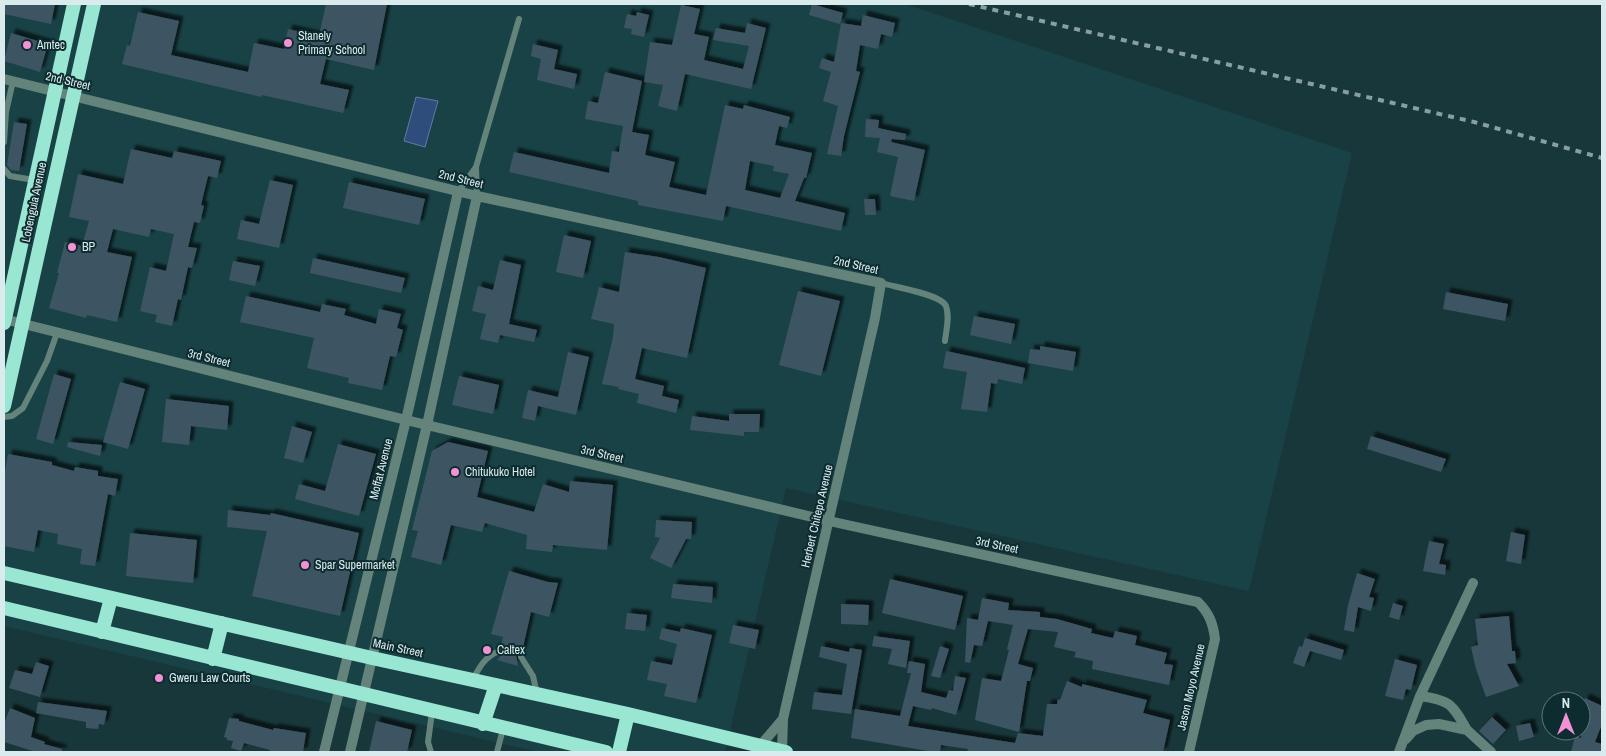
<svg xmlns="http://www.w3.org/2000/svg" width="1606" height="756" viewBox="0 0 1606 756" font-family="'Archivo Narrow',sans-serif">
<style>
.built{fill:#184246}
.water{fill:#2e4d7c;stroke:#627c9e}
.building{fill:#3d5562;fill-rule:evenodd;filter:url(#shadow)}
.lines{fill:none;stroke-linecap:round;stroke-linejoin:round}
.service{stroke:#63837b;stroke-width:6}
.minor{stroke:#63837b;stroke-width:10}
.trunk{stroke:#99e6d3;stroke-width:14}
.rail{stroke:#889fa1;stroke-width:4;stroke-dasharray:6 6;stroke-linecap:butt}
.poi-dot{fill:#f391d5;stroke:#0d2c30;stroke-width:2}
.labels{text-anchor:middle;stroke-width:4;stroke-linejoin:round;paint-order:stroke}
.poi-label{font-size:12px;fill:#daebed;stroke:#0d2c30;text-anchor:start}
.street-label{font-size:12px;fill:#daebed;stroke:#0d2c30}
</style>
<defs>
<filter id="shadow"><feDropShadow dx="4.5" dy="-4.5" stdDeviation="1" flood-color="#0009"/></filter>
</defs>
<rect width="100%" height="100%" fill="#18373a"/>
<path class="built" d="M4,4H905L1352,153L1249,591L786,488L725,752H538L4,626Z"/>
<path class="water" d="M416,97L438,101L425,147L404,141Z"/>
<path class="building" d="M4,4H55L51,24L4,14Z
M326,4H387L374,70L326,59L320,84L349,90L343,113L262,95L261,97L122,64L127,45L130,46L138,12L179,21L171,55L248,72L254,43L284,49L288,29L319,36Z
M812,4L843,13L840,24L809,15Z
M681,5L700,9L694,34L709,37L704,60L743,69L749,46L713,40L716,28L745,33L747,23L766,28L751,89L685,74L677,111L658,106L663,85L644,82L650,42L672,45Z
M637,12L649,15L644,37L631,34L632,29L624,28L627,14L636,16Z
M863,15L895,23L892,37L881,34L878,49L860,45L856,71L860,72L844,136L841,156L827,154L838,106L823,101L831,72L819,68L822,58L834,62L841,23L861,26Z
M11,33L48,44L40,72L4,61Z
M533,44L558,50L554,69L577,74L574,89L537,80L541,59L531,56Z
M605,72L642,81L632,132L649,135L645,155L675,162L669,187L706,195L725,105L743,109L744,105L790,117L787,128L779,126L775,145L812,153L806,178H804L795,201L845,213L841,231L726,206L723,221L638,205V201L509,172L514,152L609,173L612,151L619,152L623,126L585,119L588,101L598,103ZM750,161L774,166L773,171L789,174L780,198L745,190Z
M866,119L879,120L878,128L906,134L905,140L892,139L891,142L925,150L914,201L890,196L898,157L877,152L880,138L865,137Z
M14,122L27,124L19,171L11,170L7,165Z
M131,149L172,158L174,151L221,161L217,178L208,176L201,205L204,206L200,223L194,222L188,247L197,248L192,268L188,267L181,300L178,299L172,326L155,322L157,315L140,311L150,267L166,271L174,234L151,229L149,237L113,229L107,252L132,257L117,322L87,315L86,318L49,308L59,273H57L65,242L82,246L89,221L69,217L78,174L123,184Z
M270,180L293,185L279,248L237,239L241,220L259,224Z
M349,182L425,199L419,225L343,208Z
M864,199H875L876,215H865Z
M564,235L591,241L583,278L556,272Z
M625,252L659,257L706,268L687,358L642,348L635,379L664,386L662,396L679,400L676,413L637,403L639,394L618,389L619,387L602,384L613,337L614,324L591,319L599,287L619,292Z
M313,258L405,278L401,293L310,273Z
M500,260L521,265L509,324L537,330L534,342L500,335L498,343L480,339L486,314L472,311L478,286L493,290Z
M233,261L260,266L255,286L229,280Z
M798,291L840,301L821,376L779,365Z
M1446,292L1508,304L1505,321L1443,309Z
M246,296L320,312L322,304L346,309L344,315L376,324L379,309L401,314L397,328L403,330L396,357L390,356L382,390L348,383L349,378L307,368L314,338L240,322Z
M974,316L1015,324L1011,344L970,335Z
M1040,346L1076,352L1073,371L1028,363L1030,349L1040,350Z
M946,351L1025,368L1022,384L998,379L997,384L991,383L987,412L961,409L967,372L943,368Z
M568,352L589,357L576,415L538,406L535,421L522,418L528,390L558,397Z
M54,374L71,379L53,444L36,439Z
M459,376L499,385L493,414L452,405Z
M120,382L145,389L128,449L103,442Z
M166,399L229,406L227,430L191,426L189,445L162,442Z
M729,414H760L759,432H744V436L690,430L692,416L729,421Z
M292,426L312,432L303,463L284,458Z
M1371,436L1446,459L1441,472L1367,449Z
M68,442L102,445L100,456L67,447Z
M448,442L488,451L477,497L534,512L543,484L569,492L570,481L613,485L607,550L553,545L552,552L526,549L527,535L485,523L482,532L451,525L441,565L411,557L418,531L412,530L432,451Z
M338,444L376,454L359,516L295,499L299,484L325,491Z
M8,454L52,462V465L74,471L75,467L98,471V476L118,479L115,496L108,494L95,566L80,564L82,549L57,544L58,534L38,530L34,552L4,546V477Z
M228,510L270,515L271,513L359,533L340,616L252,596L267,531L227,527Z
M656,520L692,522L691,539H686L671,568L650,558L660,538L655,537Z
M1511,532L1525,535L1521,564L1506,561Z
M130,533L197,540L193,583L126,576Z
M1429,541L1444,544L1439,564L1446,565L1445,575L1423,571Z
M509,571L548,582L558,583L549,617L531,612L522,652L516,655L518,666L497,660L504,652L501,646L503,637L491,634Z
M1357,573L1375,579L1369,597L1374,598L1371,611L1358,607L1354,632L1344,630L1348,605Z
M890,579L963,596L955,630L882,613Z
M673,584L713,587L712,603L671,598Z
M982,598L1009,603L1008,610L1040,612V617L1057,619L1092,629L1091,633L1113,638L1115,631L1137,636L1135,645L1167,653L1164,664L1173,665L1169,685L1092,669L1093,661L1074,657L1076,652L1054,647L1058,632L1028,629L1018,664L1033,668L1030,681H1027L1019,732L975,720L982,678L1001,681L1009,650L1007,649L1013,625L988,621L982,646L974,645L970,663L965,662L967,618L978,620Z
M1393,603L1403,606L1399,620L1389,617Z
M841,604L869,605L868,625L841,624Z
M627,613L647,615L645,631L625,629Z
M1509,616L1512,651H1515L1516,663L1507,664L1519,686L1486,697L1476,669L1471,647L1478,645L1475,619Z
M733,625L759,630L755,649L729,643Z
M662,628L680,632L681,628L712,635L696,703L664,696L667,684L647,680L651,661L672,665L677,644L659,639Z
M874,636L910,641L906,668L888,664L892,649L872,646Z
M1305,638L1344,650L1341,660L1310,651L1304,667L1293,663L1299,646L1302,647Z
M821,646L849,652L850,648L862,650L851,714L812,709L814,692L842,695L847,664L819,657Z
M940,646L949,649L940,678L931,676Z
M1395,659L1417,665L1411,690L1406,689L1403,700L1385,696Z
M909,661L925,664L921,692L946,698L949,690L953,691L955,676L966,678L956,715L932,708L931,710L913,706L908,726L1015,743L1018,733L1043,736L1047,704H1057L1058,699L1060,700L1067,681L1082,687V684L1147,700L1143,713L1170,720L1163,752H967L968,749L941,745L940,752H934L851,738L855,709L900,716L911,673H907Z
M36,662L49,666L40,697L9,688L15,670L32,674Z
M1585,698L1602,706V724L1595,742L1602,744V752H1571L1575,736L1581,738V708Z
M38,702L107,711L104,725L99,724L98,729L86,728V722L36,713Z
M10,708L35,718L31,737L45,742L44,744L62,749V752H36L4,742V724Z
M1492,717L1506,730L1493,744L1479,731Z
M229,718L239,719V721L273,730L274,728L306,733L303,752H270V750L244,743L241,751L231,748L233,741L227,740V738L224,737Z
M376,721L412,730L407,752H369Z
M1530,723L1534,737L1519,741L1516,726Z"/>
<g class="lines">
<path class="service" d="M4,142L6,112L13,81
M4,169L10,176L34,180
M458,192L476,167
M477,196L476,167L519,19
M881,283C894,287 941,294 946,306C950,317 946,331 945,341
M4,417L12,416L23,408L47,361L57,333
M521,657L533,676L537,694
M473,679C480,666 485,657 499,651
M431,752L428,742L432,712
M497,752L503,729"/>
<path class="minor" d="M4,79L477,196L881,283L875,318L783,719L782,752
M4,319L406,420L829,521L1198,602C1209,613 1213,623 1215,639L1189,752
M1420,696C1450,700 1452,704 1467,730
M1406,739L1413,731L1426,725L1439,724L1467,730L1491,752
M758,751L760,746L783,719
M324,752L406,420L458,192
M350,752L427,425L477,196
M1399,752L1420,696L1473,583"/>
<path class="trunk" d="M4,323L74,4
M4,406L94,4
M4,573L372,658L628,714L786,752
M4,608L606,752
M102,632L111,598
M213,659L222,623
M483,724L496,685
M619,752L628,714"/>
<path class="rail" d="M969,4L1474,122L1602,158"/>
</g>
<g class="poi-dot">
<circle cx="288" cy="43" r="5"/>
<circle cx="27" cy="45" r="5"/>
<circle cx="72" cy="247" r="5"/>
<circle cx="455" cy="472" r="5"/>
<circle cx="305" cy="565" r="5"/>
<circle cx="487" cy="650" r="5"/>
<circle cx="159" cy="678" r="5"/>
</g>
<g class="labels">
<g class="poi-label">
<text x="298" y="40">Stanely<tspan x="298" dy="14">Primary School</tspan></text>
<text x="37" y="49">Amtec</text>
<text x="82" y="251">BP</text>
<text x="465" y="476">Chitukuko Hotel</text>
<text x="315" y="569">Spar Supermarket</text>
<text x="497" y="654">Caltex</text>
<text x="169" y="682">Gweru Law Courts</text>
</g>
<g class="street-label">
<text transform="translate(68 81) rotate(13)" y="4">2nd Street</text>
<text transform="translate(461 179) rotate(14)" y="4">2nd Street</text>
<text transform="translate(34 202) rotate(-78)" y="4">Lobengula Avenue</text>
<text transform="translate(856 265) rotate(13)" y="4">2nd Street</text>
<text transform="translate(209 358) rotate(14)" y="4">3rd Street</text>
<text transform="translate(602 454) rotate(13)" y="4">3rd Street</text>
<text transform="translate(381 469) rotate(-76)" y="4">Moffat Avenue</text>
<text transform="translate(817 516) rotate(-77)" y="4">Herbert Chitepo Avenue</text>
<text transform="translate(997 545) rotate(12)" y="4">3rd Street</text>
<text transform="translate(398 648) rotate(12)" y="4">Main Street</text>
<text transform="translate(1191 687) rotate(-77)" y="4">Jason Moyo Avenue</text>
</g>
</g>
<rect width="1606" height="756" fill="none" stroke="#daebed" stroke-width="10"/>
<g transform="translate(1566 716)"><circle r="24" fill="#0d2c30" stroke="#5f787c"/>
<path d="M0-4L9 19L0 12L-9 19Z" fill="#f391d5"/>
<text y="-8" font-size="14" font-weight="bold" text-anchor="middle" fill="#daebed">N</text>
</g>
</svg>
